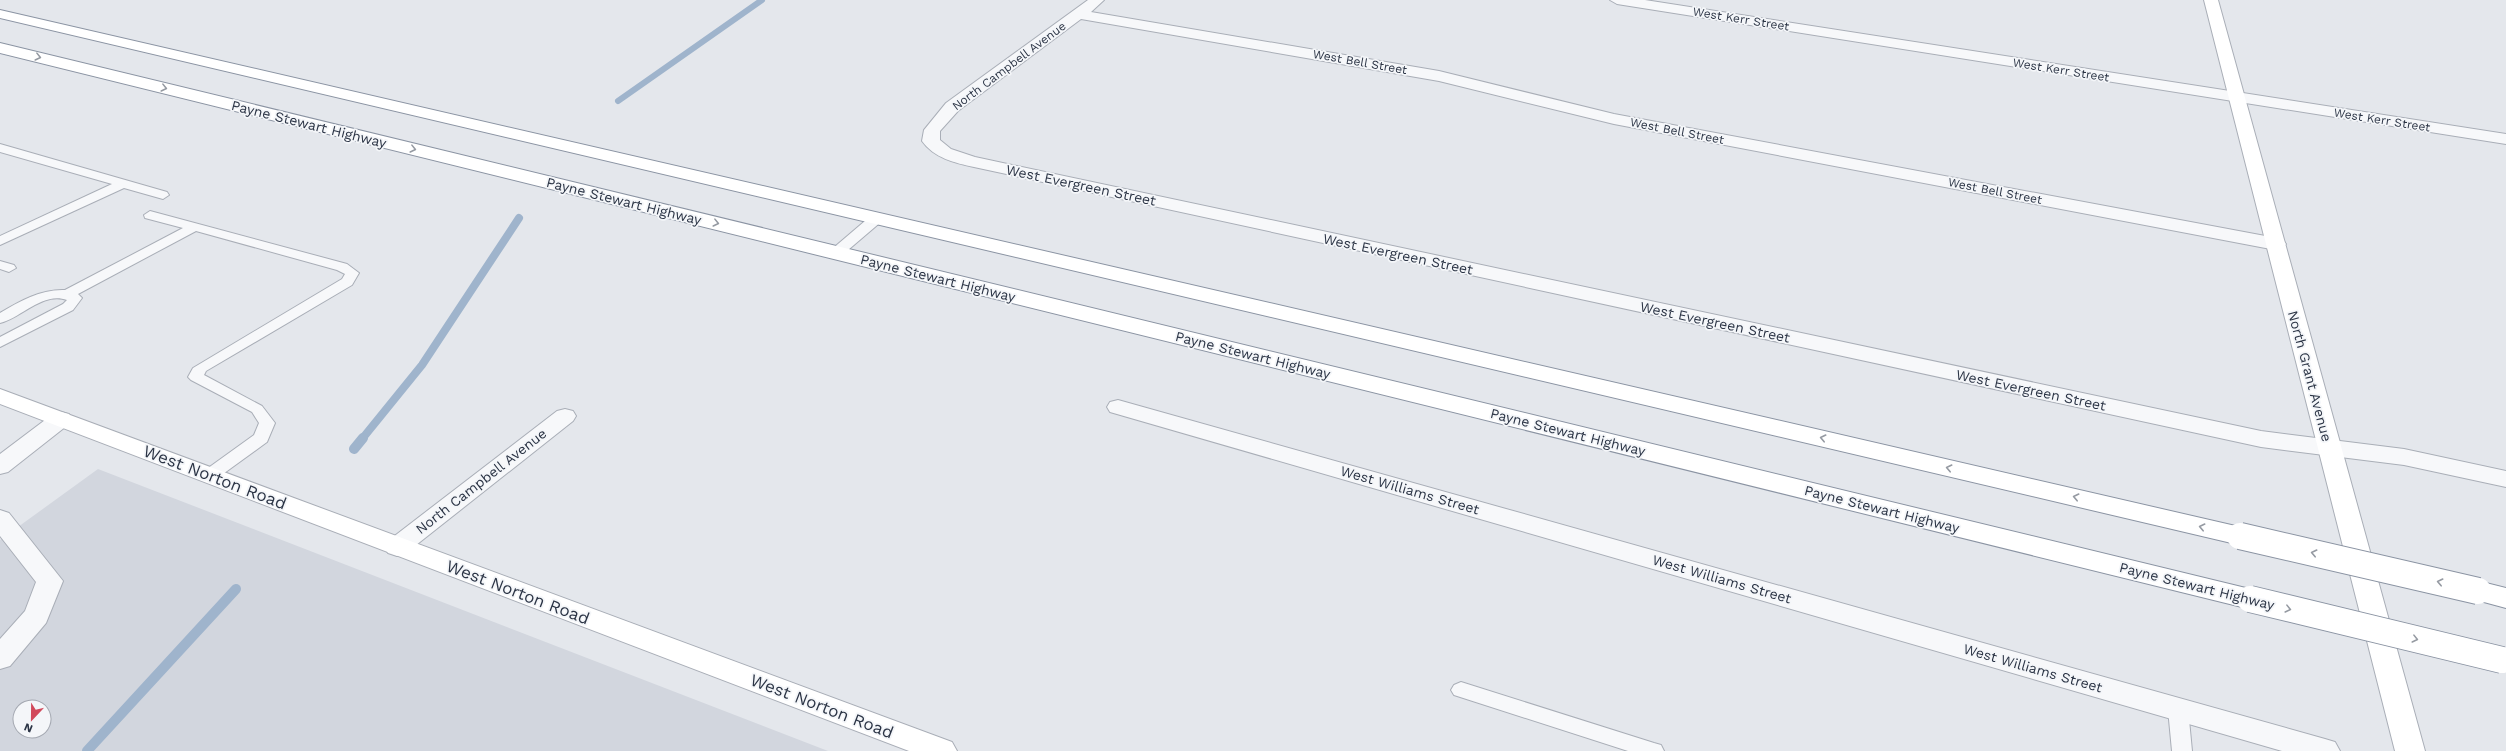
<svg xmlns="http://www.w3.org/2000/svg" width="2506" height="751" viewBox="0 0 2506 751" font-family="'Work Sans',sans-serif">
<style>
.built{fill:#d2d6de;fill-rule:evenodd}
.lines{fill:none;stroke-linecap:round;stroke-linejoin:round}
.stream-far2{stroke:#9fb4cc;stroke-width:6}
.stream-far1{stroke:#9fb4cc;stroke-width:8}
.stream{stroke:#9fb4cc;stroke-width:10}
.service-casing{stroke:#a9aeb7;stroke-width:2}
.minor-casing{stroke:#a9aeb7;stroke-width:2}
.secondary-casing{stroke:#a9aeb7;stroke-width:2}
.motorway-casing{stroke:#8b94a3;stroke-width:2}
.service{fill:#f7f8fa;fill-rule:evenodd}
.minor{fill:#f7f8fa;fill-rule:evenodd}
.secondary{fill:#fff;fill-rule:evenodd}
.motorway{fill:#fff;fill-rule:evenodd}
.motorway-bridge-casing{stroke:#8b94a3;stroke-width:28;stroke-linecap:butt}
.motorway-bridge{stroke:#fff;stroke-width:26}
.oneway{stroke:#959aa2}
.labels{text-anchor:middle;stroke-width:3.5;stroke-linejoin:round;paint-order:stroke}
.far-street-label{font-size:12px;fill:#2b3445;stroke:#f4f6f9}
.street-label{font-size:14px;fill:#2b3445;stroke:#f4f6f9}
.near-street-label{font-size:17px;fill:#2b3445;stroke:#f4f6f9}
</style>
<rect width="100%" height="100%" fill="#e4e7ec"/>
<path class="built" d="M98,469L828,751H0V540ZM20,707H44V731H20Z"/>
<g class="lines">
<path class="stream-far2" d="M618,101L762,0"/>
<path class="stream-far1" d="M362,439L422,365L519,218"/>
<path class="stream" d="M354,449L363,438
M87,751L236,589"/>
<defs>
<path id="service" d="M0,144L167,192L169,195L163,199L124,188L0,245V236L112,184L0,152Z
M150,211L347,264L359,273L352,285L206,371L204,375L262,406L275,423L267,442L216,479H204L202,475L204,471L254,435L259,423L252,412L191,380L188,377L193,368L342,279L345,274L337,270L196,231L78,294L82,298L73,310L0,347V337L63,304L67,300C43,291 21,318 0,323V313C20,301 41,289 65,290L183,228L145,218L144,215Z
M877,214L883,218L882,221L841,256H831L829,253L831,250L872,215Z
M0,261L14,265L16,268L9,272L0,269Z
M1461,682L1654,743L1661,745L1664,751H1628L1454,695L1451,690L1454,685Z
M2178,701L2185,703L2188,709L2192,751H2172L2168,709L2171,703Z"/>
<path id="minor" d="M1088,0H1104L1091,12L1439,71L1614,114L2276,238L2283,240L2286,244L2283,248L2276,250L1614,124L1439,81L1081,19L958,111L940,131V140L951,149L975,157L2261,431L2404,449L2506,471V487L2404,465L2261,447L974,167C955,163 934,158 922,141L924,130L946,103Z
M1610,0H1645L2506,134V144L1617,4Z
M1118,400L2325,739L2335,742L2340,751H2282L1110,412L1107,407L1110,402Z
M565,409L573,411L576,416L573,421L406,553L397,556L388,553L384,547L388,541L557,411Z
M61,412L69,414L72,419L69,424L8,472L0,474V454L53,414Z
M0,510L9,513L63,581L46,623L10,666L0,669V639L25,611L36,582L0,536Z"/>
<path id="secondary" d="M2204,0H2218L2425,751H2395Z
M0,389L952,742L957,751H909L0,404Z"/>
<path id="motorway" d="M0,10L2240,527L2249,530L2253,536L2249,542L2240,545L0,18Z
M0,43L2250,589L2259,592L2263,599L2259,606L2250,609L0,53Z
M2478,581L2506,588V608L2469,598L2465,591L2469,584Z"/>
</defs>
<use href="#service" class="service-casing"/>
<use href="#minor" class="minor-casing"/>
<use href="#secondary" class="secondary-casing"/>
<use href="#motorway" class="motorway-casing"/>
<use href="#service" class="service"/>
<use href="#minor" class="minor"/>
<use href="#secondary" class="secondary"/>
<use href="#motorway" class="motorway"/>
<defs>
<path id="motorway-bridge" d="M2240,536L2478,591
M2250,599L2502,660"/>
</defs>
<use href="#motorway-bridge" class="motorway-bridge-casing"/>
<use href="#motorway-bridge" class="motorway-bridge"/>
</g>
<defs><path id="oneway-chevron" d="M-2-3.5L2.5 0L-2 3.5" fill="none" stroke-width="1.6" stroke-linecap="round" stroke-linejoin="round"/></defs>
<g class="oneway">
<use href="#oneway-chevron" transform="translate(38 57) rotate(14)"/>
<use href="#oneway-chevron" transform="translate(164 88) rotate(14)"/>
<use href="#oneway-chevron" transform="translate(413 149) rotate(14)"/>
<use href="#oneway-chevron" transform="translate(716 223) rotate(14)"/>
<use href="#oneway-chevron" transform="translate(1823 438) rotate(-167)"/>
<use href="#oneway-chevron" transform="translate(1949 468) rotate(-167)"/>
<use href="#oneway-chevron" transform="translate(2076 497) rotate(-167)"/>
<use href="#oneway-chevron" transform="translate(2202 527) rotate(-167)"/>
<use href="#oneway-chevron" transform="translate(2314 553) rotate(-167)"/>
<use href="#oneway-chevron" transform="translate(2440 582) rotate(-167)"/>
<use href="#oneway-chevron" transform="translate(2288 609) rotate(14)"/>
<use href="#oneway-chevron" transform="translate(2415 639) rotate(14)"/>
</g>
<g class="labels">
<g class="far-street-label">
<text transform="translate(1741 19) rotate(9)" y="4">West Kerr Street</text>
<text transform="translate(1360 62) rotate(10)" y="4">West Bell Street</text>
<text transform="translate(1009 66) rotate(-37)" y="4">North Campbell Avenue</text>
<text transform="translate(2061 70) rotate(9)" y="4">West Kerr Street</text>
<text transform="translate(2382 120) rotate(9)" y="4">West Kerr Street</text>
<text transform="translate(1677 131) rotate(11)" y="4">West Bell Street</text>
<text transform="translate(1995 191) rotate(11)" y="4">West Bell Street</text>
</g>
<g class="street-label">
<text transform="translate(309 124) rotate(14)" y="5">Payne Stewart Highway</text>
<text transform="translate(1081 185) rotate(12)" y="5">West Evergreen Street</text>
<text transform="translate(624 201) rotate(14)" y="5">Payne Stewart Highway</text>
<text transform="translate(1398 254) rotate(12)" y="5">West Evergreen Street</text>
<text transform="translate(938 278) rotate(14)" y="5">Payne Stewart Highway</text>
<text transform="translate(1715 322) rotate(12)" y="5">West Evergreen Street</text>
<text transform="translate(1253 355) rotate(14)" y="5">Payne Stewart Highway</text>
<text transform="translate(2310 376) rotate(75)" y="5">North Grant Avenue</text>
<text transform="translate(2031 390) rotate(12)" y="5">West Evergreen Street</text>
<text transform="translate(1568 432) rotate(14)" y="5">Payne Stewart Highway</text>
<text transform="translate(481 481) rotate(-38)" y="5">North Campbell Avenue</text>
<text transform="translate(1410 490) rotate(16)" y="5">West Williams Street</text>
<text transform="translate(1882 509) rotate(14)" y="5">Payne Stewart Highway</text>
<text transform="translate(1722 579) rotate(16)" y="5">West Williams Street</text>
<text transform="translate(2197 586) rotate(14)" y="5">Payne Stewart Highway</text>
<text transform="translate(2033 668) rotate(16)" y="5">West Williams Street</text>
</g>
<g class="near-street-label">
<text transform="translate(215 477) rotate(21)" y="6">West Norton Road</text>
<text transform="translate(518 592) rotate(21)" y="6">West Norton Road</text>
<text transform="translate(822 706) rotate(21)" y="6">West Norton Road</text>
</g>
</g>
<g transform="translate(32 719) rotate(202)"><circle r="19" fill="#f4f6f9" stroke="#a4a8b1"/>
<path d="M0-3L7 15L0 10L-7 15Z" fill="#d1495b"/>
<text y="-6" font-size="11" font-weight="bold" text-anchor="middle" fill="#2b3445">N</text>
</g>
</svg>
